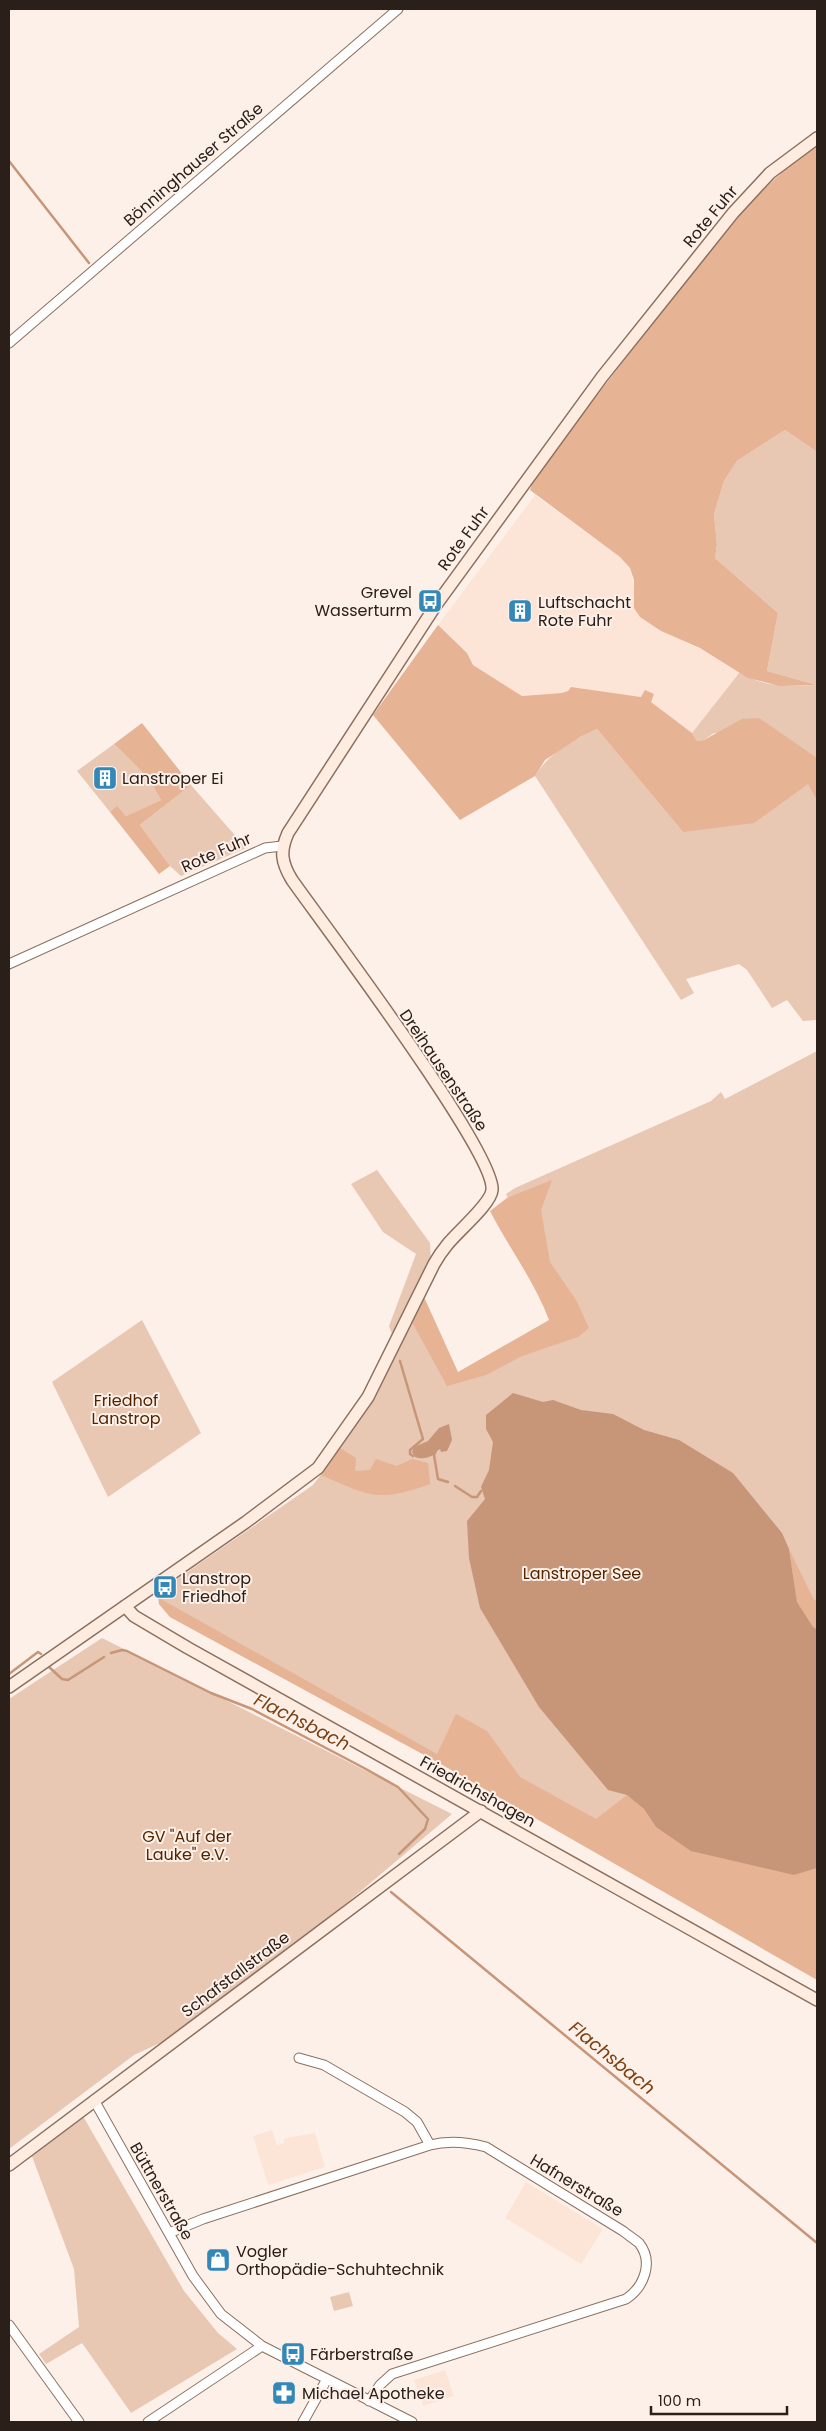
<svg xmlns="http://www.w3.org/2000/svg" width="826" height="2431" viewBox="0 0 826 2431" font-family="Poppins,sans-serif">
<style>
.built{fill:#fce5d7}
.green{fill:#e8c7b3}
.forest{fill:#e6b394}
.water{fill:#c79678}
.lines{fill:none;stroke-linecap:round;stroke-linejoin:round}
.stream{stroke:#c79678;stroke-width:2.5}
.street-casing{stroke:#8b705f;stroke-width:11}
.secondary-casing{stroke:#8b705f;stroke-width:14}
.street{stroke:#fff;stroke-width:9}
.secondary{stroke:#feece1;stroke-width:11}
.labels{text-anchor:middle;stroke-width:4;stroke-linejoin:round;paint-order:stroke}
.street-label{font-size:16px;fill:#2b2019;stroke:#fdf0e9}
.poi-label{font-size:16px;fill:#2b2019;stroke:#fdf0e9;text-anchor:start}
.park-label{font-size:16px;fill:#522500;stroke:#fdf0e9}
.water-label{font-size:18px;font-style:italic;fill:#7d4010;stroke:#fdf0e9}
</style>
<rect width="100%" height="100%" fill="#fdf0e9"/>
<path class="built" d="M535,495L620,557L630,568L640,617L661,631L716,656L740,672L692,733L651,702L645,691L641,697L571,687L568,691L562,693L522,696L473,665L467,653L438,625Z
M272,2130L277,2145L284,2143V2139L292,2137L315,2133L325,2167L268,2185L253,2136Z
M526,2182L603,2229L581,2264L505,2218Z
M445,2370L454,2396L423,2406L414,2380Z"/>
<path class="green" d="M785,430L817,452V685L767,671L778,613L715,558L717,545L714,514L724,481L737,461Z
M740,672C763,688 790,686 817,685V758L714,733L704,740L697,741L692,733Z
M597,729L683,832L817,764V1020L803,1021L787,1000L772,1008L747,970L739,964L686,979L694,993L681,1000L535,776C550,752 572,740 597,729Z
M114,744L149,779L161,800L126,816L117,807L110,812L77,771Z
M191,785L246,848L181,876L170,866L140,825Z
M817,1051V1979L441,1764L170,1617L159,1604L157,1593L313,1485L338,1452L379,1384L424,1297L444,1381L561,1315L506,1194L515,1188L711,1101L721,1092L725,1099Z
M377,1170L430,1243L431,1261L393,1337L389,1326L416,1254L383,1232L351,1184Z
M142,1320L201,1433L108,1497L52,1382Z
M102,1638L452,1814L272,1966L184,2032L134,2055L9,2149V1699Z
M80,2111L184,2291L218,2333L237,2349L131,2413L82,2343L46,2364L39,2354L79,2327L74,2269L30,2151Z
M349,2292L353,2306L334,2311L330,2297Z"/>
<path class="forest" d="M817,145V452L785,430L737,461L724,481L714,514L717,545L715,558L778,613L767,671L817,685L780,686L748,678L700,648L661,631L640,617L634,608V580L630,568L620,557L530,490L534,478C584,413 633,347 684,283C725,232 763,182 817,145Z
M438,625L467,653L473,665L522,696L562,693L568,691L571,687L641,697L645,690L654,694L651,702L692,733L697,741L704,740L742,719L759,718L817,758V800L808,784L754,823L683,832L597,729L580,737L545,760L535,776L460,820L373,715Z
M142,723L191,785L140,825L170,866L159,874L110,812L117,806L126,816L161,800L149,779L114,744Z
M552,1180L541,1210L550,1262L576,1300L589,1328L578,1337L522,1356L486,1375L447,1386L412,1322L424,1297L458,1372L549,1320C535,1282 509,1248 490,1211L507,1198Z
M340,1448L356,1458L355,1471L370,1470L376,1459L397,1466L412,1459L428,1463L430,1484C377,1503 370,1496 321,1475Z
M789,1549L813,1598L817,1602V1629L813,1627L797,1602Z
M159,1598L437,1754L456,1714L487,1731L520,1777L596,1819L627,1795L644,1809L656,1827L794,1875L817,1868V1980L441,1764L170,1617L159,1604Z"/>
<path class="water" d="M513,1393L543,1402L553,1400L581,1410L613,1414L644,1430L679,1440L733,1473L782,1533L789,1549L797,1602L813,1627L817,1629V1868L794,1875L691,1851L656,1827L644,1809L627,1795L608,1790L539,1707L480,1608L469,1558L467,1521L485,1499L481,1487L489,1470L493,1442L486,1429V1415Z
M449,1424L452,1440L447,1451L441,1452L440,1449L437,1451L436,1454C429,1457 423,1460 415,1457L412,1452L414,1447L428,1441L439,1428Z"/>
<g class="lines">
<path class="stream" d="M9,161L89,263
M400,1361L423,1439L410,1450V1454L413,1456
M434,1455L438,1479L448,1482
M455,1486L472,1497H477L481,1491
M111,1653L122,1650L127,1651L211,1693L252,1709L364,1768L398,1787L428,1819L425,1829L399,1854
M49,1667L62,1679L68,1680L104,1657
M9,1674L38,1652L41,1654
M391,1892L817,2243"/>
<defs>
<path id="street" d="M9,343L398,9
M9,964L265,848L282,846
M299,2058L324,2065L405,2112L417,2122L430,2145
M94,2100L193,2276L221,2314L262,2346L412,2422
M169,2233L203,2219L430,2145C449,2140 467,2142 486,2147L623,2231C628,2235 634,2239 639,2243C654,2262 644,2287 626,2299L392,2374L380,2385L369,2401
M9,2325L79,2422
M148,2422L262,2346
M303,2422L327,2379"/>
<path id="secondary" d="M125,1606L134,1616L188,1648L817,2000
M9,1687L246,1522L318,1468L368,1397L434,1264C438,1257 442,1251 447,1245C457,1232 491,1204 492,1190C496,1153 323,924 292,880C281,862 280,851 288,833L436,605L602,377L733,213L770,173L817,138
M9,2165L481,1811"/>
</defs>
<use href="#street" class="street-casing"/>
<use href="#secondary" class="secondary-casing"/>
<use href="#street" class="street"/>
<use href="#secondary" class="secondary"/>
</g>
<defs>
<symbol id="bus-square" viewBox="-11 -11 22 22"><rect x="-9" y="-9" width="18" height="18" rx="4" fill="#3388b8" stroke="#fdf0e9"/><path d="M-5-6H5V4H4V6H2V4H-2V6H-4V4H-5ZM-3.5-4V0h7V-4ZM-3.5 1.2v1.5H-2V1.2ZM2 1.2v1.5H3.5V1.2Z" fill="#fff"/></symbol>
<symbol id="building-square" viewBox="-11 -11 22 22"><rect x="-9" y="-9" width="18" height="18" rx="4" fill="#3388b8" stroke="#fdf0e9"/><path d="M-4-6H4V6H1V3H-1V6H-4ZM-2.5-4.3h1.7v1.8h-1.7ZM.8-4.3h1.7v1.8H.8ZM-2.5-1h1.7V.8h-1.7ZM.8-1h1.7V.8H.8Z" fill="#fff"/></symbol>
<symbol id="shop-square" viewBox="-11 -11 22 22"><rect x="-9" y="-9" width="18" height="18" rx="4" fill="#3388b8" stroke="#fdf0e9"/><path d="M-5-2.5h2.3a2.7 3.5 0 0 1 5.4 0H5L5.5 6h-11ZM-1.5-2.5h3a1.5 2.3 0 0 0-3 0Z" fill="#fff"/></symbol>
<symbol id="pharmacy-square" viewBox="-11 -11 22 22"><rect x="-9" y="-9" width="18" height="18" rx="4" fill="#3388b8" stroke="#fdf0e9"/><path d="M-2-6h4v4h4v4h-4v4h-4v-4h-4v-4h4Z" fill="#fff"/></symbol>
</defs>
<g fill-rule="evenodd">
<use href="#bus-square" x="416" y="587" width="28" height="28"/>
<use href="#building-square" x="506" y="597" width="28" height="28"/>
<use href="#building-square" x="91" y="764" width="28" height="28"/>
<use href="#bus-square" x="151" y="1573" width="28" height="28"/>
<use href="#shop-square" x="204" y="2246" width="28" height="28"/>
<use href="#bus-square" x="279" y="2340" width="28" height="28"/>
<use href="#pharmacy-square" x="270" y="2379" width="28" height="28"/>
</g>
<g class="labels">
<g class="street-label">
<text transform="translate(193 164) rotate(-41)" y="6">Bönninghauser Straße</text>
<text transform="translate(710 216) rotate(-50)" y="6">Rote Fuhr</text>
<text transform="translate(463 538) rotate(-54)" y="6">Rote Fuhr</text>
<text transform="translate(216 852) rotate(-24)" y="6">Rote Fuhr</text>
<text transform="translate(444 1070) rotate(56)" y="6">Dreihausenstraße</text>
<text transform="translate(478 1791) rotate(29)" y="6">Friedrichshagen</text>
<text transform="translate(235 1974) rotate(-37)" y="6">Schafstallstraße</text>
<text transform="translate(577 2185) rotate(31)" y="6">Hafnerstraße</text>
<text transform="translate(162 2191) rotate(60)" y="6">Büttnerstraße</text>
</g>
<g class="poi-label">
<text x="412" y="598" text-anchor="end">Grevel<tspan x="412" dy="18">Wasserturm</tspan></text>
<text x="538" y="608">Luftschacht<tspan x="538" dy="18">Rote Fuhr</tspan></text>
<text x="122" y="784">Lanstroper Ei</text>
<text x="182" y="1584">Lanstrop<tspan x="182" dy="18">Friedhof</tspan></text>
<text x="236" y="2257">Vogler<tspan x="236" dy="18">Orthopädie-Schuhtechnik</tspan></text>
<text x="310" y="2360">Färberstraße</text>
<text x="302" y="2399">Michael Apotheke</text>
</g>
<g class="park-label">
<text x="126" y="1406">Friedhof<tspan x="126" dy="18">Lanstrop</tspan></text>
<text x="582" y="1579">Lanstroper See</text>
<text x="187" y="1842">GV "Auf der<tspan x="187" dy="18">Lauke" e.V.</tspan></text>
</g>
<g class="water-label">
<text transform="translate(302 1722) rotate(27)" y="6">Flachsbach</text>
<text transform="translate(612 2058) rotate(39)" y="6">Flachsbach</text>
</g>
</g>
<rect width="826" height="2431" fill="none" stroke="#2b2019" stroke-width="20"/>
<path d="M651 2406v8h136v-8" fill="none" stroke="#2b2019" stroke-width="2.5"/>
<text x="658" y="2406" font-size="15" fill="#2b2019" stroke="#fdf0e9" stroke-width="4" paint-order="stroke">100 m</text>
</svg>
